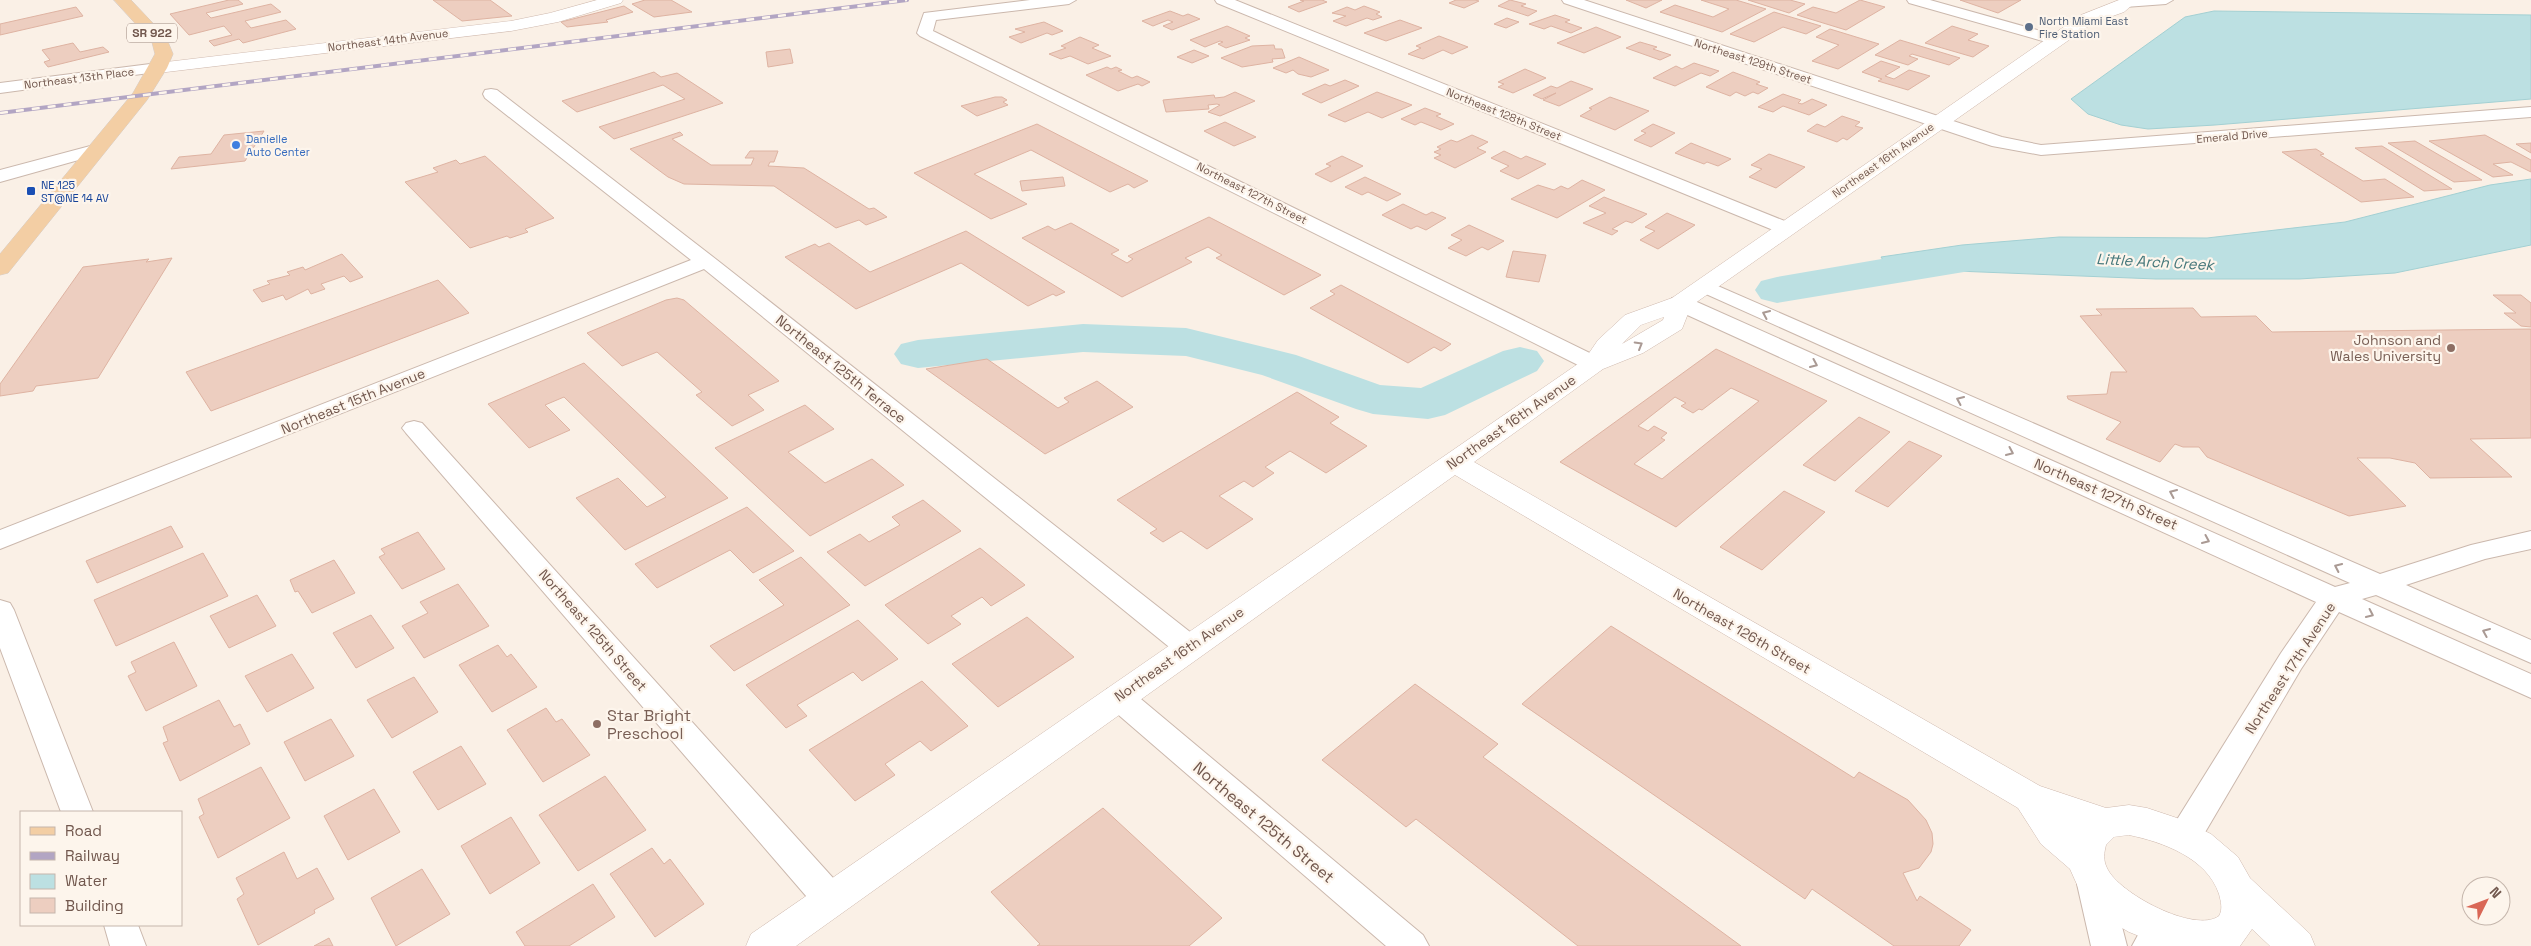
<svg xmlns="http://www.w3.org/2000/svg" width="2531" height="946" viewBox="0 0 2531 946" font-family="'Space Grotesk',sans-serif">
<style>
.water{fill:#bce0e2;stroke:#a3d0d3}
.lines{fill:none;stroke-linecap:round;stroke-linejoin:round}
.river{fill:#bce0e2;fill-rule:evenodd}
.building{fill:#edcec0;stroke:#deb3a2;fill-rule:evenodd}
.street-casing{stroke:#cbb8ad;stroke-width:2}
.secondary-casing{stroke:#cfb9ae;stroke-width:1}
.primary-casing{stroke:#d4cdca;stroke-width:1}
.street{fill:#fff;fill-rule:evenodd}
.secondary{fill:#fff;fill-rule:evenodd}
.primary{fill:#f3cea4;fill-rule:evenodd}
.rail-casing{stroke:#b2a5c3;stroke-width:4}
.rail{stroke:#fdf5ec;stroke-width:2.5;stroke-dasharray:8;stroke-linecap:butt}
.oneway{stroke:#aa9a94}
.service-dot{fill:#5c6f8a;stroke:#fdf5ec;stroke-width:2}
.shop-dot{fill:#3f7fe0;stroke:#fdf5ec;stroke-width:2}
.transit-dot{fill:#1a4fb4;stroke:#fdf5ec;stroke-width:2}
.education-dot{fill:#8d6e63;stroke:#fdf5ec;stroke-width:2}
.labels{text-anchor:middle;stroke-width:4.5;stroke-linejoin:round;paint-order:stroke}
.far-service-label{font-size:11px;fill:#4e5e75;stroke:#fdf5ec;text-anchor:start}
.far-street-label{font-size:11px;fill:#71574d;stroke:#fdf5ec}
.far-shop-label{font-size:11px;fill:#366cbe;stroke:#fdf5ec;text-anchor:start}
.far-transit-label{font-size:11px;fill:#164399;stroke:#fdf5ec;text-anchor:start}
.shield{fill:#fdf5ec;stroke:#9b867d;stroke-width:1}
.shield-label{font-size:12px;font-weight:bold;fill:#71574d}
.education-label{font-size:14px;fill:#785e54;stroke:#fdf5ec;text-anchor:end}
.street-label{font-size:14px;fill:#71574d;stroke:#fdf5ec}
.water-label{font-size:15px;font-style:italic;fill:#46787b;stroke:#fdf5ec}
.near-education-label{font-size:16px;fill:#785e54;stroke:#fdf5ec;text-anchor:start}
.near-street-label{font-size:16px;fill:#71574d;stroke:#fdf5ec}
</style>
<rect width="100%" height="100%" fill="#faf0e6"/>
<path class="water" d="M2214,11L2531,15V99L2215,125L2148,129L2121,125L2088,114L2071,99L2185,17Z
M2531,179V245L2395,273L2299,279H2156L1956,271L1892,274L1881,257L1962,245L2059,237L2207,238L2345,222L2490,185Z"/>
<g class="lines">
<path class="river" d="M1961,248L1976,252L1982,261L1976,270L1777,303L1761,299L1755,290L1761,281L1777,277L1905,255Z
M1083,324L1186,328L1296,355L1380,385L1421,388L1503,351L1520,347L1537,351L1544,361L1537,371L1445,415L1428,419L1373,414L1356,409L1262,375L1186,356L1083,352L918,368L901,364L894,354L901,344L918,340Z"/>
</g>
<path class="building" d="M229,0H238L243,4L206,13L211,18L271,4L281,12L245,21L251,28L286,20L296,29L243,43L239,39L214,46L209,41L232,35L224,26L189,35L170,14Z
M433,0H490L512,16L462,21Z
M645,0H671L692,12L654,17L632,4Z
M1300,0H1322L1327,2L1299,12L1288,7L1304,1Z
M1456,0H1475L1479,1L1464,8L1449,3Z
M1510,0L1526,4L1521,6L1537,11L1528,16L1498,6Z
M1626,0H1662L1646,8Z
M1701,0H1736L1766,9L1722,32L1660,12L1675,5L1713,17L1729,9Z
M1748,0H1790L1805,4L1789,13Z
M1860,0L1885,7L1846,30L1797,15L1813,7L1836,13Z
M1960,0H2021L1998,13Z
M624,6L633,12L606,20L608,22L567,27L561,22Z
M1364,6L1380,12L1376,14L1382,17L1373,20L1367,18L1346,26L1333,21L1346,16L1332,13L1347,7L1355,10Z
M76,7L83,16L0,35V24Z
M1170,11L1183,16L1188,14L1200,19L1172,30L1163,26L1173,22L1168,20L1153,26L1142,21Z
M1774,12L1821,26L1806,34L1783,27L1754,42L1730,34Z
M1555,15L1570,20L1565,22L1582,28L1571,33L1551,26L1544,29L1529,24Z
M1507,18L1519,22L1506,28L1494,24Z
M1400,20L1422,28L1386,41L1364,33Z
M1044,22L1063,31L1052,35L1047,33L1021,43L1009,37L1025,32L1015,29Z
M1227,26L1250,36L1245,38L1250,40L1226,48L1218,44L1223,42L1220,41L1205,47L1190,40Z
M1952,26L1978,34L1968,40L1989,46L1973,57L1925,43Z
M1596,27L1621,37L1584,53L1557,43Z
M1830,29L1879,44L1838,69L1812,61L1839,45L1816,37Z
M1439,36L1468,47L1452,54L1443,50L1423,59L1408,54L1421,48L1416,46Z
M1080,37L1099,45L1092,48L1111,56L1088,64L1070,56L1061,59L1049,54L1066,48L1061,46Z
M1900,40L1960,58L1949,65L1912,54L1909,56L1918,59L1908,65L1875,55Z
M1640,42L1657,47L1653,49L1671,55L1660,60L1626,48Z
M73,43L80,52L103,47L109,52L48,67L44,62L50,60L42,50Z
M1274,45L1275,49H1282L1285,58L1272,59L1273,62L1242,67L1221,58L1252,46Z
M790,49L793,63L768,67L766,52Z
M1194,50L1209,56L1192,63L1177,57Z
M1299,57L1329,70L1311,77L1298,74L1293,70L1286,73L1273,68Z
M1881,61L1900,67L1885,76L1894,79L1909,70L1930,76L1908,90L1878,81L1882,79L1862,72Z
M1694,63L1719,71L1710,76L1701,73L1675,86L1653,78L1676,66L1682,69Z
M1107,67L1111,69L1116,67L1122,70L1118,71L1132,78L1137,76L1150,82L1142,86L1138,84L1118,91L1086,75Z
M1525,69L1546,78L1513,93L1498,87L1504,84L1498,82Z
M654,72L661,77L677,73L723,103L614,139L599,127L685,99L663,85L577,112L562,101Z
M1733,72L1760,82L1756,84L1768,88L1758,94L1753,92L1745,96L1736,92L1730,96L1706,87Z
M1345,80L1359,86L1321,103L1302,94L1325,84L1330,86Z
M1571,81L1593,89L1559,106L1543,100L1556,93L1542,99L1533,95L1551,86L1557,88Z
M1235,92L1255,101L1220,116L1208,112L1220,105L1217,104L1208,105L1209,109L1166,112L1163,100L1214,95L1215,98L1224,97Z
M1377,92L1412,105L1382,118L1368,112L1345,122L1328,115Z
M1783,94L1801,100L1798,103L1802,104L1812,99L1827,105L1809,115L1783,106L1773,112L1758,107Z
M995,97H1002L1007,100L1003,102L1008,105L977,116L961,106Z
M1610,97L1649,111L1615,130L1580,116L1592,109L1589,108Z
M1425,108L1441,114L1436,116L1454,124L1441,130L1421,122L1415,125L1401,119Z
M1842,116L1860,122L1855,126L1863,128L1847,140L1843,138L1837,142L1807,131L1817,124L1825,127Z
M1225,122L1256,137L1234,146L1204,131Z
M1037,124L1148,181L1134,188L1128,184L1110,192L1031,150L974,174L1027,204L991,219L914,173Z
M1653,124L1675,133L1651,147L1634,140L1646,133L1641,131Z
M264,131L245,161L171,169L179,157L211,154L224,135Z
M680,132L683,135L672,139L711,165H751L754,158H745L750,151H778L774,162H770L768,166L804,168L869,209L874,208L887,217L866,225L859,220L836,228L774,186L684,184L668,177L630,149Z
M1472,135L1488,142L1477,148L1486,152L1455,168L1434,158L1441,155L1434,152L1441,149L1437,147L1451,140L1457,142Z
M2485,135L2531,160V172L2511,162L2493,164L2513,175L2493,177L2429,141Z
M2415,141L2482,180L2454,182L2388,143Z
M1691,143L1731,159L1718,166L1707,162L1704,164L1675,153Z
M2531,143V153L2516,144Z
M2382,146L2452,189L2424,191L2355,148Z
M2316,149L2324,154L2320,155L2363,181L2385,179L2414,197L2361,202L2282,152Z
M1504,151L1521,159L1526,156L1546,164L1518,179L1500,171L1509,166L1491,158Z
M1769,154L1805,167L1776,188L1749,177L1762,169L1751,165Z
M485,156L554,218L525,229L528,232L510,238L507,236L470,248L405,182L438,172L433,168L456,160L460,164Z
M1342,156L1363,166L1331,182L1315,174L1331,166L1326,164Z
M1063,177L1065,186L1022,191L1020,181Z
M1365,177L1401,194L1387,201L1368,192L1362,195L1345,187Z
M1582,180L1605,190L1557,218L1511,199L1538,185L1554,190L1561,186L1568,189Z
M1604,197L1647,214L1632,223L1626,221L1612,229L1618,231L1612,235L1583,223L1606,213L1589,206Z
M1403,204L1426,215L1432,212L1446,218L1426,230L1417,226L1411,229L1382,215Z
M1667,213L1695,225L1658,249L1640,240L1655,231L1645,227Z
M1209,217L1321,275L1284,295L1216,258L1222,255L1208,247L1185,258L1192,262L1122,297L1022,238L1048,226L1055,230L1071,223L1119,250L1111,254L1127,263L1133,259L1128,256Z
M1469,225L1504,241L1488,250L1482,247L1466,256L1448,248L1462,240L1451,235Z
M966,231L1065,292L1056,296L1053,294L1028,306L961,263L856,309L785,257L815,244L819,247L829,243L870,272Z
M1513,251L1546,255L1539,282L1506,277Z
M342,254L363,277L350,282L344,276L321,284L325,289L311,294L308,289L286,300L283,295L262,302L253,290L270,284L267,281L290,275L287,272L303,267L305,270Z
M172,258L98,378L36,386L33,391L0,396V384L83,267L149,259L146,262Z
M438,280L469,313L211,411L186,372Z
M1341,285L1451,344L1441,351L1434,347L1408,363L1310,308L1335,294L1330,291Z
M2493,295H2521L2531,303V327L2521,326L2504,313H2516Z
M677,298L684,300L779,381L748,395L764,410L732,426L696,395L702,392L657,352L622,366L587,333L666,300Z
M2193,308L2201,317L2256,316L2272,332L2531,329V438L2470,439L2512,477L2430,478L2415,463L2390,458H2357L2406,506L2349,516L2207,457L2199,447H2183L2175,444L2160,462L2106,439L2121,422L2068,399L2067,396L2107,394L2111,372H2127L2080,316L2102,315L2096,309Z
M1716,349L1827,401L1676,527L1560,462ZM1731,388L1759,401L1662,479L1634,464L1665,440L1661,438L1667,433L1654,426L1648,431L1638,426L1675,397L1686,403L1681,406L1693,413L1699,409L1702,410Z
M987,359L1058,408L1069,402L1064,398L1097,381L1133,407L1045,454L926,369Z
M584,363L728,498L625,550L576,498L618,478L647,507L666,497L564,397L545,405L570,430L529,448L488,404Z
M1297,392L1339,417L1330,423L1367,446L1326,473L1290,451L1265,467L1274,473L1253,487L1244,481L1219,496L1253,519L1207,549L1181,531L1163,542L1150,533L1157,529L1117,500Z
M805,405L834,429L788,452L825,483L872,459L904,485L810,536L715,448Z
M1859,417L1890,432L1835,481L1803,465Z
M1909,441L1942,456L1888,507L1855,491Z
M1784,491L1825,512L1762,570L1720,547Z
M923,500L961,531L865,586L827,552L860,534L869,542L900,525L892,517Z
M747,507L794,551L753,573L730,550L657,588L635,564Z
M171,526L183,547L97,583L86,561Z
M418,532L445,569L402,589L379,557L385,554L381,549Z
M980,548L1025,585L991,606L982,597L951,616L961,624L928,644L885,605Z
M203,553L228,596L116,646L94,600Z
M801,557L850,605L734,671L710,646L784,605L759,580Z
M334,560L355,593L312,613L298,591L295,592L290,580Z
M458,584L489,626L424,658L402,626L428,613L420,602Z
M257,595L276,626L229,648L210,616Z
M371,615L394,648L356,668L333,633Z
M1027,617L1074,657L998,707L952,664Z
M858,620L898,659L862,681L853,672L797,705L807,716L786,728L746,685Z
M1611,626L1854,778L1859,772L1908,800L1926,820L1932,833L1933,844L1931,852L1919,868L1903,873L1917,901L1920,896L1971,930L1959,946H1894L1812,889L1805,899L1522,704Z
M174,642L197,686L146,711L128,676L136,672L131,662Z
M498,645L507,657L511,654L537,687L492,712L459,665Z
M292,654L314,688L267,712L245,676Z
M414,677L438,712L392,738L367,700Z
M922,681L968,726L931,751L920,741L885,764L895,775L855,801L809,750Z
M1415,684L1498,744L1483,757L1741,946H1578L1416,819L1406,827L1322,760Z
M219,700L234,727L240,724L250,744L180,781L163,743L168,741L163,727Z
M546,708L556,722L562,719L590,755L543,782L507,730Z
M331,719L354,756L305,781L284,742Z
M461,746L486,784L438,810L413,772Z
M261,767L290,818L218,858L199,817L204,814L198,799Z
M605,776L646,830L578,871L539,815Z
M374,789L400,832L348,860L324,816Z
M1103,808L1222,918L1189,946H1037L1040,944L991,892Z
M511,817L540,863L490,894L461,846Z
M652,848L664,864L670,859L704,904L655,937L610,874Z
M284,852L297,879L317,868L334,899L314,910L315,913L258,945L237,899L244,894L236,878Z
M422,869L450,914L396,946L371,898Z
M593,884L615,917L569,946H525L516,932Z
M329,938L333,946H314Z"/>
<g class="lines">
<defs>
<path id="street" d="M1030,0H1076L1069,4L936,20L933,31L1602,359L1605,364L1602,369L1594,371L1586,369L920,36L917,33L924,13Z
M1215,0H1235L1792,224L1795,228L1792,232H1778L1217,3Z
M1562,0H1584L2002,137L2041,145L2531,107V117L2041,155L1992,146L1564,3Z
M1907,0H1930L2062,37L2064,40L2062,43H2050L1909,3Z
M2120,0H2173L2166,4L2125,7L2120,6L2118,3Z
M158,63L166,68L164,71L0,93V83Z
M491,89L497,90L717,260L1199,639L1203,647L1199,655L1189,658L1179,655L704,269L0,549V530L691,260L485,98L483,94L485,90Z
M94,145L100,146L103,150L100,154L0,182V170Z
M1704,280L2380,574L2471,545L2531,531V549L2485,559L2406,585L2531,640V663L2376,595L2362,599L2531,674V698L2339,612L2301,669L2197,846L2185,850L2173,846L2169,836L2173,826L2281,653L2316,602L1672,308L1669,303L1672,298L1680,297L1688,298L2335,587L2350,583L1697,290L1694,286L1697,282Z
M414,421L422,423L843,889L848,900L843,911L831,915L819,911L406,433L402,428L406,423Z
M0,600L10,603L14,610L93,812H61L0,648Z
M1118,686L1129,689L1423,935L1429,946H1386L1107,705L1103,697L1107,689Z
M2094,869L2106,874L2111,884L2127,946H2091L2077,884L2082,874Z
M2177,923L2189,928L2195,939L2191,946H2132L2138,935Z
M104,925H138L146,946H110Z"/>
<path id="secondary" d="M597,0H623L621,3L558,22L511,31L158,73L152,72L149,68L152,64L158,63L511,21L550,13Z
M2119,0H2138L2124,12L2093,23L1691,306L1682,329L1643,353L1603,369L1474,462L2040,786L2106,808L2129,805L2147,808L2177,818L2211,834L2238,857L2250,878L2310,934L2315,946H2270L2252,929L2240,946H2164L2129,932L2108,920L2091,906L2079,889L2070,869L2041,844L2018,808L1455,475L796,946H746L751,934L1585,359L1598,340L1625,315L1672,298L2081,15ZM1664,317L1663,320L1622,344L1641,325ZM2129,835C2163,842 2207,858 2219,894C2221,902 2223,909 2219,916C2195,934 2118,893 2107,868C2103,860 2104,853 2106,845L2114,837Z"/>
<path id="primary" d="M114,0H131L166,37L173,54L167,68L147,100L8,273L0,275V254L133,93L155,54L152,42Z"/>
</defs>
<use href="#street" class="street-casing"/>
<use href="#secondary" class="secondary-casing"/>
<use href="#primary" class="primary-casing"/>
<use href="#street" class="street"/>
<use href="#secondary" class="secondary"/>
<use href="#primary" class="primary"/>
<defs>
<path id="rail" d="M0,113L907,0"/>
</defs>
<use href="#rail" class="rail-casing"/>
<use href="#rail" class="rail"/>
</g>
<defs><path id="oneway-chevron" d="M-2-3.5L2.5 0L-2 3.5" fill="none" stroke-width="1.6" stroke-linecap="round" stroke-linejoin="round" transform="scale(1.25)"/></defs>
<g class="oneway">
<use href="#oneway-chevron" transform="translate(1766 314) rotate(-156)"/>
<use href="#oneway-chevron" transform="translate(1639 345) rotate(-30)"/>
<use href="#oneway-chevron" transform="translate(1814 364) rotate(24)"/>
<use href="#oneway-chevron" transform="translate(1960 400) rotate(-156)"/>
<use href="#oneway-chevron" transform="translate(2010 452) rotate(24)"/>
<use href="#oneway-chevron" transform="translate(2173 493) rotate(-156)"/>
<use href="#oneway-chevron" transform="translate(2206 540) rotate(24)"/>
<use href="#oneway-chevron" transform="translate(2338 567) rotate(-155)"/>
<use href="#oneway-chevron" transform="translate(2370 614) rotate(25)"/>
<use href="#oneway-chevron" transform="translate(2486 632) rotate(-157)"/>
</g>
<circle class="service-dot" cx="2029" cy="27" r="5"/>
<circle class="shop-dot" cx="236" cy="145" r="5"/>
<rect class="transit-dot" x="26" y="186" width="10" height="10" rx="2.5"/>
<g class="education-dot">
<circle cx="2451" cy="348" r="5"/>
<circle cx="597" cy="724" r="5"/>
</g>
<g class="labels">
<g class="far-service-label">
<text x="2039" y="25">North Miami East<tspan x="2039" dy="13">Fire Station</tspan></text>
</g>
<g class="far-street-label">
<text transform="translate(388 40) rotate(-7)" y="4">Northeast 14th Avenue</text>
<text transform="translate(1753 61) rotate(18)" y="4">Northeast 129th Street</text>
<text transform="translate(79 78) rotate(-7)" y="4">Northeast 13th Place</text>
<text transform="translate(1504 114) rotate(22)" y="4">Northeast 128th Street</text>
<text transform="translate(2232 136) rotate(-5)" y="4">Emerald Drive</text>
<text transform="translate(1883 160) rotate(-35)" y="4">Northeast 16th Avenue</text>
<text transform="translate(1252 193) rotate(27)" y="4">Northeast 127th Street</text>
</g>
<g class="far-shop-label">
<text x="246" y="143">Danielle<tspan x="246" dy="13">Auto Center</tspan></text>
</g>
<g class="far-transit-label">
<text x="41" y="189">NE 125<tspan x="41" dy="13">ST@NE 14 AV</tspan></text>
</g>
<rect class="shield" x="127" y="23.5" width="50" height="19" rx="4"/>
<g class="shield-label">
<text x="152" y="37">SR 922</text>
</g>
<g class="education-label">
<text x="2441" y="345">Johnson and<tspan x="2441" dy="16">Wales University</tspan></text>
</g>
<g class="street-label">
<text transform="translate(841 369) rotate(39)" y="5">Northeast 125th Terrace</text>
<text transform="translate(353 401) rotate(-22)" y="5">Northeast 15th Avenue</text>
<text transform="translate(1511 422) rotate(-35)" y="5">Northeast 16th Avenue</text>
<text transform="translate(2106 494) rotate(24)" y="5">Northeast 127th Street</text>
<text transform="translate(593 630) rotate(49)" y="5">Northeast 125th Street</text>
<text transform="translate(1742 631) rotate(30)" y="5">Northeast 126th Street</text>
<text transform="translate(1179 654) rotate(-35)" y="5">Northeast 16th Avenue</text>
<text transform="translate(2290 668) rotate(-57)" y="5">Northeast 17th Avenue</text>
</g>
<g class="water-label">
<text transform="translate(2155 262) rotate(3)" y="5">Little Arch Creek</text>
</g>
<g class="near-education-label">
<text x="607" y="721">Star Bright<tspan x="607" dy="18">Preschool</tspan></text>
</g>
<g class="near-street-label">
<text transform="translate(1264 822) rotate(40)" y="6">Northeast 125th Street</text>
</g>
</g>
<rect x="20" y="811" width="162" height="115" fill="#fdf5ec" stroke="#c5b6ac"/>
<rect x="30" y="827" width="25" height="8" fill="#f3cea4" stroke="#c5b6ac"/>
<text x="65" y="836" font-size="15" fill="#71574d">Road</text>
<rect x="30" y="852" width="25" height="8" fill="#b2a5c3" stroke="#c5b6ac"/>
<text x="65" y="861" font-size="15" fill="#71574d">Railway</text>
<rect x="30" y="874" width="25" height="15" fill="#bce0e2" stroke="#c5b6ac"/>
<text x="65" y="886" font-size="15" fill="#71574d">Water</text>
<rect x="30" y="898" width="25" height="15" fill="#edcec0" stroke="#c5b6ac"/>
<text x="65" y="911" font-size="15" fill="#71574d">Building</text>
<g transform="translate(2486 901) rotate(48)"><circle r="24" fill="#fdf5ec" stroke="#c5b6ac"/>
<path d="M0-4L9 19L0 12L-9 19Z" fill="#d96756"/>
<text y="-8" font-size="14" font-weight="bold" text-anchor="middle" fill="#71574d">N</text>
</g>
</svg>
